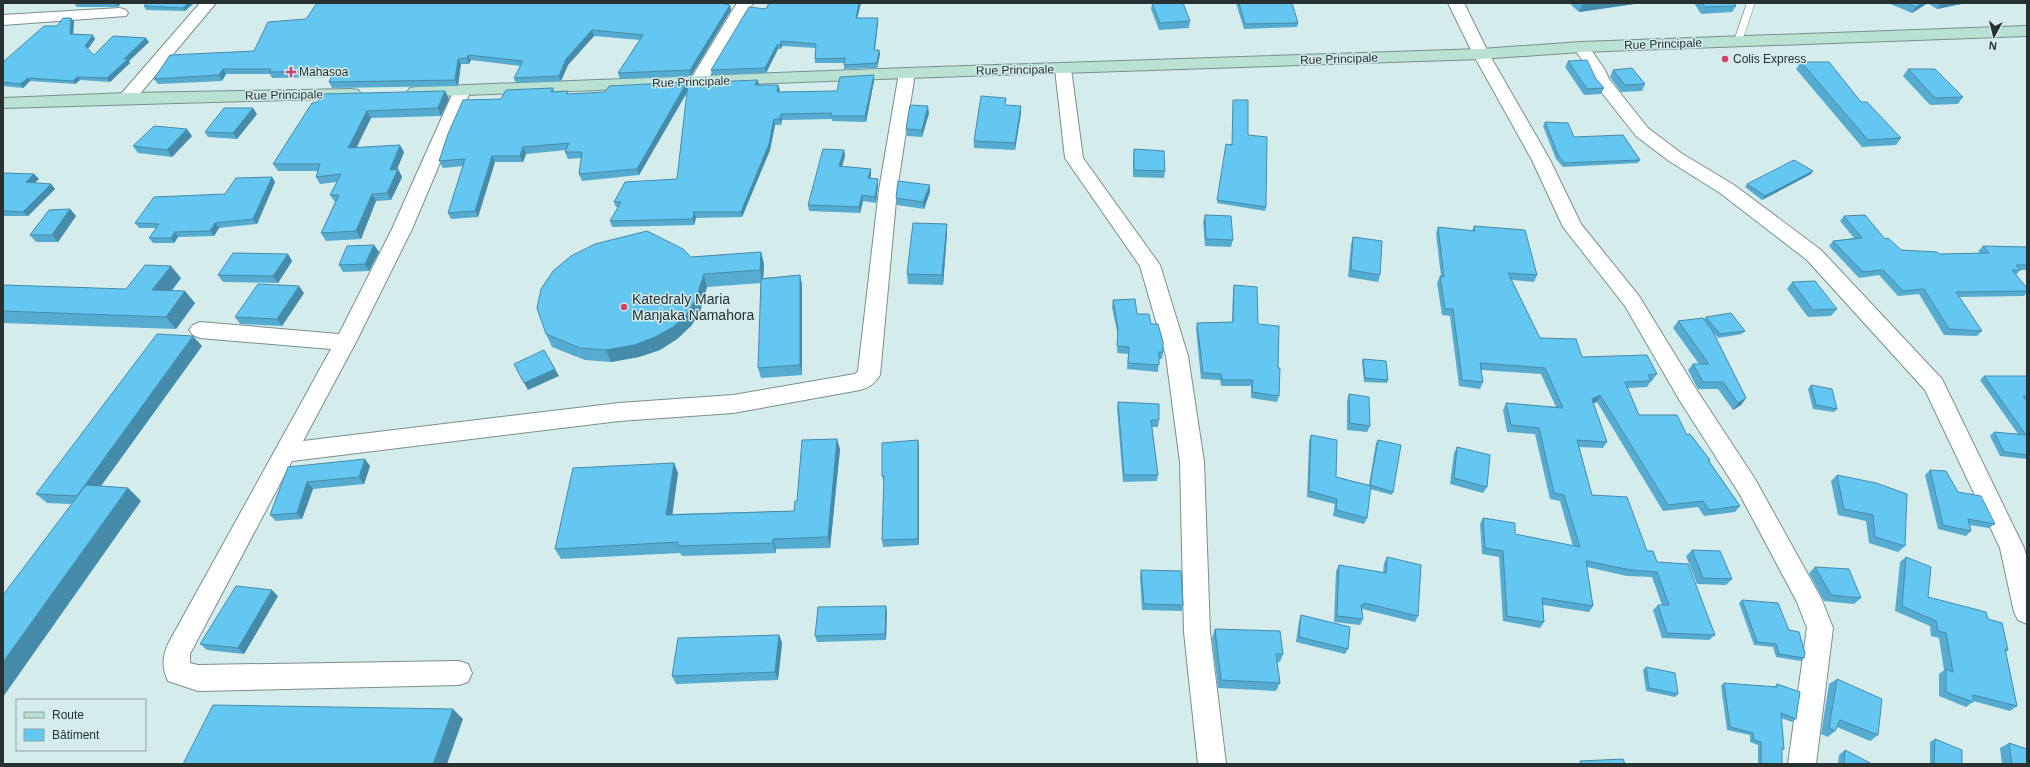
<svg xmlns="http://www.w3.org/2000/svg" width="2030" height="767" viewBox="0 0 2030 767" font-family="Helvetica,sans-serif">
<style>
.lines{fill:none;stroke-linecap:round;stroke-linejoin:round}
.lane-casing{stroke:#798f8e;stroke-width:1}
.street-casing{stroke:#798f8e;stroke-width:2}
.secondary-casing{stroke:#798f8e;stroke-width:2}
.lane{fill:#fff;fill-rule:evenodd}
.street{fill:#fff;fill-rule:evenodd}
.secondary{fill:#b9e2d3;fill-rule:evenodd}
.wall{fill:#56abd0}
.shaded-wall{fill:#468ba9}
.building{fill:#64c7f2;stroke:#468ba9}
.poi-dot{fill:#d0426c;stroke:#d4ecec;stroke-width:1.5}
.labels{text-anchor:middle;stroke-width:3;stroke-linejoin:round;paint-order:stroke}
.far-street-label{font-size:12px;fill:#283131;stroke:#d4ecec}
.far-poi-label{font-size:12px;fill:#283131;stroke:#d4ecec;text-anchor:start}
.poi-label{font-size:14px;fill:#283131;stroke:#d4ecec;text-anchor:start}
</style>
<rect width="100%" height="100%" fill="#d4ecec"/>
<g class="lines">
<defs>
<path id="lane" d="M1747,3H1755L1742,41L1741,43H1735L1734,41Z"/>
<path id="street" d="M200,3H216L133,102L127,103L121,102L118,98L121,94Z
M737,3H753L704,86L698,87L692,86L689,82Z
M1448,3H1464L1489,54L1550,160L1581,224L1639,296L1696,389L1755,479L1821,598L1833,628L1816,764H1788L1807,628L1797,602L1739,493L1680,401L1625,306L1563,227L1532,160L1473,54Z
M120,8L126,10L128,13L126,16L3,25V15Z
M1581,42L1587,44L1605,70L1609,79L1648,128L1681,153L1734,185L1821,250L1942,379L2024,548L2027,559V624L2018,620L2014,612L2000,548L1925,390L1807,260L1720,193L1669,161L1636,136L1595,84L1589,70L1573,47L1575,44Z
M1063,64L1069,65L1071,69L1083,158L1160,265L1188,356L1204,462L1210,632L1226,764H1198L1184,632L1180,462L1166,356L1140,266L1065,158L1055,69L1057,65Z
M907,68L913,69L915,73L897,190L880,375C875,383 869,388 860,390L733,413L619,421L292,461L190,654V663L198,665L459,661L468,664L472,673L468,682L459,685L198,691L168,681C162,669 162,657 168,644L331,349L200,338L193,335L189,330L193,325L200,322L339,334L392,229L455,88L461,87L467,88L470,92L412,229L356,342L303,441L619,403L733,395L855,374L858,371L879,190L899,73L901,69Z"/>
<path id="secondary" d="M2027,26V36L1581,52L1481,59L907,78L416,97L410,96L407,92L410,88L416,87L907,68L1481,49L1581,42Z
M352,89L358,90L361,94L358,98L3,108V98L127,93Z"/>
</defs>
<use href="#lane" class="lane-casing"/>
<use href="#street" class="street-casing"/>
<use href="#secondary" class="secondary-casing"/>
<use href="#lane" class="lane"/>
<use href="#street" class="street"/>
<use href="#secondary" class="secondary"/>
</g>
<path class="wall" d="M74,3H121L118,7H77Z
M194,3L185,11L146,10L144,6Z
M769,3H861L857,18H878V23L875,50H879L880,54L877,68L844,69V63H815V59L816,48L782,46L781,49H778L766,73L712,75L711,70L766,9Z
M1152,3L1190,21L1189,28L1159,30L1151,9Z
M1236,3H1292L1298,23L1297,27L1244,29Z
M1569,3H1634V4L1579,12Z
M1694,3H1734L1736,6L1732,12L1701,14Z
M1888,3H1966L1937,9L1927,3L1912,13Z
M730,5L731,10L691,76L620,79L618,73L640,40L594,36L568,65L561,81L516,83L514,78L521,66L471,60L469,64H461L458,86L332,88L329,82L331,77L272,78L270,74H226L222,81L158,84L154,79L254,51Z
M74,21L73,34L95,39L88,49L94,55L149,42L129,61L130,63L110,82L80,80L75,84L30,81L23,88L3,86V62L57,26Z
M1568,61L1596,79L1604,88L1601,94L1584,95L1565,67Z
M1801,62L1861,102L1901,138L1896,145L1862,147L1796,69Z
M1908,69L1963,97L1958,104L1930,105L1903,76Z
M1613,70L1645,84L1642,91L1621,92L1610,77Z
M874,81L866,122L832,121V119L782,120L781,125H775L770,150L742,217L696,218L694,225L612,227L610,221L618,207H616L614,202L677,179L687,92L639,175L582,181L579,174L581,158L568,159L565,152L566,150L526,154L523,162H495L478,217L451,219L448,213L463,166L443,168L439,161L501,99L553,88L554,92L569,94L605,92L687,82L688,85H778L779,92L837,91Z
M445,91L449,99L441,116L371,118L356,147L404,152L397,169H398L402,177L391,200L376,201L361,239L326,241L321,233L335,202L330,195L337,182L320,184L316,177L318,171H278L273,164L318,102Z
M1233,100L1248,135L1266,207L1265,211L1217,203L1226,144H1232Z
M1006,106H1021V113L1015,150L974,148V141Z
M929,113L922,137L907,136L906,129Z
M257,114L237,139L208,137L205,132Z
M1545,122L1574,137L1640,160L1638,163L1563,167L1556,159L1543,126Z
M192,136L172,157L138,153L133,146Z
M1134,149L1165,171L1164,178L1133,177V156Z
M844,150L845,156L842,167L871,169V175L870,178L878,179V185L876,203L863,201L860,213L809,211L808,205Z
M3,173L34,174L39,179L34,183L51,184L55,189L28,216H3Z
M1811,174L1762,200L1745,187L1747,184Z
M272,177L275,182L257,224L219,228L214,236L178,237L174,243H153L149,238L156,228H139L135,223L225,194Z
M930,185V192L924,209L897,205L896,198Z
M70,209L76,216L58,242H36L30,235Z
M1205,215L1233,240L1231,247L1205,246L1203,222Z
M1844,216L1885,239L1901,250L1939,254L1980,253L1978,251L1983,246L2027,247V270H2020L2016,275L2027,288V292L2024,296L1959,297L1982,331L1977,336L1944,335L1919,294L1898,296L1879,275L1859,278L1829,246L1833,241L1854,238L1840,221Z
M947,224V234L943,285L908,284L907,274Z
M1474,226L1537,275L1534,282L1512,280L1540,338L1582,357L1657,374L1652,381H1651L1647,387L1628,388L1639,415L1687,435L1710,460L1709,461L1740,506L1735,512L1704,516L1698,507L1663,511L1597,402L1593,403L1607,442L1603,448L1579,447L1592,495L1647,551L1657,562L1715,635L1709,640L1662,638L1653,610L1658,605H1662L1652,577L1627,576L1587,567L1593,606L1589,612L1543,605L1544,622L1540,628L1503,621L1499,557L1482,554L1480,524L1483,518L1515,534L1573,546L1560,501L1550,499L1535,434L1507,432L1503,410L1506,403L1556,407L1541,374L1481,370L1483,382L1480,389L1459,386L1450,316L1442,315L1437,283L1440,276H1441L1436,234L1438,227L1472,231Z
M1353,237L1380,275L1378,282L1348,277L1351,244Z
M374,245L379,252L369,271L343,272L339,265Z
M761,252L764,264L763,278L800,275L802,285V375L761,378L758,368L761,283L707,287L700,312L691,326L677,339L660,350L639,357L611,362L585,360L552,347L546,334L691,257Z
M288,254L292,261L278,283L223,282L218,275Z
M181,278L172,290L195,303L176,329L3,323V285L126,289Z
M1792,282L1837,309L1831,316L1808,317L1787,289Z
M1234,285L1258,324L1278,368L1279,396L1277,402L1251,398V386H1221L1220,380L1201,379L1196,329L1197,323L1232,322L1233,291Z
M304,293L282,326L240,324L235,317Z
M1113,300L1137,314L1151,324L1163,352L1162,359H1159L1158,372L1127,369L1128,354L1117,353L1118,336L1112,307Z
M1706,317L1745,331L1742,334L1718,338L1713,332L1746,398L1741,405L1733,410L1718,389H1698L1688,370L1693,364H1699L1673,328L1678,321L1704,319Z
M202,346L101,486L128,488L141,501L71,504L47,503L36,494Z
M1363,359L1388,380L1387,383L1364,382L1362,362Z
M1984,376H2027V400H2026L2027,401V459L2000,456L1990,436L1994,432L2018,434L1980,380Z
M1811,385L1837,409L1834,412L1813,409L1808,389Z
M1349,394L1370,426L1367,432L1347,430V401Z
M1118,402L1159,420L1158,427H1152L1158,475L1157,481L1123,482L1117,408Z
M1311,435L1336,477L1369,485L1376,443L1378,440L1393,492L1392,495L1370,489L1367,518L1364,524L1333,516L1335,504L1307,497L1309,441Z
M918,440L919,447V545L883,547L882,540L884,483L882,476Z
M1457,447L1487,487L1483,493L1450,484L1454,453Z
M840,449L830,548L776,549V553L682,556L680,553L561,559L555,549L674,463L678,473L672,514L794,511L797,501Z
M370,466L364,484L313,489L302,519L276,521L270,515L288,467Z
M1930,470L1958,492L1995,524L1989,528L1969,525L1971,531L1966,536L1938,529L1925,475Z
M1837,475L1905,546L1898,552L1869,543L1866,521L1838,515L1831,481Z
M1692,550L1732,579L1726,585L1697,584L1686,556Z
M1387,557L1418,616L1415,622L1362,609L1363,619L1360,625L1334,622L1336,571L1339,565L1383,573L1384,563Z
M1906,557L1928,597L1988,619L2008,650L2006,652L2017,706L2010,711L1973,701V702L1966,707L1939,696V674L1944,670L1939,638L1931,636L1930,626L1895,611L1900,562Z
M1815,567L1861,598L1854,604L1824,601L1809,573Z
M1141,570L1183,605L1182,611L1142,610L1140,577Z
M278,596L244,654L207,650L200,644Z
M1742,600L1789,630L1804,658L1801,661L1776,657L1773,647L1754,645L1739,603Z
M887,612L886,640L817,642L815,636Z
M1301,615L1348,649L1345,654L1296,642L1299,621Z
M1215,629L1283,654L1280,662H1277L1280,683L1276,691L1218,688L1212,638Z
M779,635L782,643L778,680L676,684L672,676Z
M1646,667L1678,694L1675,697L1646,691L1643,670Z
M1837,679L1878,735L1870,741L1837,727L1835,731L1828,737L1821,734L1829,684Z
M1724,683L1774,687L1777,684L1796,719L1792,722L1781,718L1784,749L1782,750V764H1758V745L1750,742V735L1727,730L1721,686Z
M1935,739L1962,764H1930V742Z
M2009,743L2027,764H2002L2000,748Z
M1845,750L1872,764H1838L1839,755Z"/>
<path class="shaded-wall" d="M116,3H121L118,7Z
M188,3H194L185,11L183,8Z
M859,3H861L856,23V18Z
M1583,3H1634V4L1579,12Z
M1922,3H1928L1912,13L1916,7Z
M1941,3H1966L1937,9Z
M730,5L731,10L691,76L690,70Z
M71,18L74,21L73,37L70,34Z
M878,18V23L874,55V50Z
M592,30L594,36L568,65L561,81L559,76L566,59Z
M93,35L95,39L87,50L85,46Z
M146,38L149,42L129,61L130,63L110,82L107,78L124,59Z
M781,41L782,46L781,49L780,45Z
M777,45L778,49L766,73L765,68Z
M879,50L880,54L877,68V63Z
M468,55L471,60L469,64L467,58Z
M458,59L461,64L458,86L455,80Z
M223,69L226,74L222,81L219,75Z
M874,75V81L866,122L865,116Z
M77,77L80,80L75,84L73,81Z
M28,78L30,81L23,88L20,84Z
M758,80L759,86L755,85Z
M687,82L689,89L639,175L637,169Z
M778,85L780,90L778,97L777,92Z
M445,91L449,99L441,116L438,108Z
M928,106L929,113L922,137V130Z
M1021,106V113L1015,150V143Z
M253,108L257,114L237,139L233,133Z
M367,111L371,118L353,155L348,148Z
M781,114L782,120L781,125L780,119Z
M774,119L775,125L770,150L742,217L741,212Z
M187,129L192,136L172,157L167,150Z
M400,145L404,152L394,177L390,170Z
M523,147L526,154L523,162L520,156Z
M844,150L845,156L840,172L839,166Z
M492,156L495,162L478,217L475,211Z
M398,169L402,177L391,200L387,193Z
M871,169V175L869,184L868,178Z
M1813,171L1811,174L1762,200L1765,196Z
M34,174L39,179L30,187L26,182Z
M272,177L275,182L257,224L253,219Z
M878,179V185L876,203L875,197Z
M51,184L55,189L28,216L23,212Z
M930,185V192L924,209L923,202Z
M372,194L376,201L361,239L356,231Z
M862,195L863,201L860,213L859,207Z
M70,209L76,216L58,242L52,235Z
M694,212L696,218L694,225L693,219Z
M215,223L219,228L214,236L210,231Z
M947,224V234L943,285L942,275Z
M175,232L178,237L174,243L171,238Z
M374,245L379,252L369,271L365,264Z
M761,252L764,264L763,283L760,270Z
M288,254L292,261L278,283L273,276Z
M171,266L181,278L163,302L152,290Z
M704,274L707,287L700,312L691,326L677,339L660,350L639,357L611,362L606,350Z
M800,275L802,285V375L800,365Z
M299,286L304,293L282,326L277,319Z
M185,291L195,303L176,329L166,317Z
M193,336L202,346L87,505L77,496Z
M555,369L559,376L528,390L524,383Z
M1600,395L1597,402L1588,406L1592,399Z
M1746,398L1741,405L1733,410L1738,403Z
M837,439L840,449L830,548L828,537Z
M918,440L919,447V545L918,539Z
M365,459L370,466L364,484L359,477Z
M674,463L678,473L671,525L666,515Z
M307,482L313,489L302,519L297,513Z
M128,488L141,501L3,697V662Z
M773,539L776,549V553L773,543Z
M272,590L278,596L244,654L238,648Z
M886,606L887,612L886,640L885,634Z
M779,635L782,643L778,680L775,672Z
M453,709L463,719L447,764H433Z"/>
<path class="building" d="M147,3H188L183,8L144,6Z
M317,3H721L730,5L690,70L618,73L643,35L592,30L566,59L559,76L514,78L523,61L468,55L467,58L458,59L455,80L329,82L334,71L269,72L271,69H223L219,75L154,79L170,55L254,51L268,22L306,19Z
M769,3H859L856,18H878L874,50H879L877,63L844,65L845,58L815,59L816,44L781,41L780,45H777L765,68L711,70L749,7L766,9Z
M1152,3H1183L1190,21L1160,23Z
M1239,3H1292L1298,23L1245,24Z
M1702,3H1734L1736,6L1705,7Z
M1906,3H1922L1916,7Z
M63,18H71L70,34L93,35L85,46L94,55L113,36L146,38L124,59H128L107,78L77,77L73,81L28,78L20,84L3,82V62L44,26H57Z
M1587,60L1596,79L1604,88L1587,89L1568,61Z
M1801,62H1829L1861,102H1867L1901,138L1868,140Z
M1632,68L1645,84L1625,85L1613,70Z
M1908,69H1935L1963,97L1935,98Z
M874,75L865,116H831L832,113L781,114L780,119H774L769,144L741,212H694L693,219L610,221L621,202H614L625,182L677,179L688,83L758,80L755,85H778L777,92L837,91L840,77Z
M687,82L637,169L579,174L582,152H565L569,143L523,147L520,156H492L475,211L448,213L465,159L439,161L448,134L463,100L501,99L506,90L553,88L551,92L568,91L567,94L605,92L609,86Z
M445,91L438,108L367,111L348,148L400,145L390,170L398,169L387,193L372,194L356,231L321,233L339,195H330L341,174L316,177L320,164H273L312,103L318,102L322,94Z
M981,96L1006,98L1005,105L1021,106L1015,143L974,141Z
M1233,100H1248V135L1267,137L1266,207L1217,200L1226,144L1232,145Z
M910,105L928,106L922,130L906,129Z
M224,108H253L233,133L205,132Z
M1545,122L1568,123L1574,137L1623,135L1640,160L1564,163L1558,155Z
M154,126L187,129L167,150L133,146Z
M823,149L844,150L839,166L871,169L868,178L878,179L875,197L862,195L859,207L808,205Z
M1134,149L1164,151L1165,171L1134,170Z
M1794,160L1813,171L1765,196L1747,184Z
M3,173L34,174L26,182L51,184L23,212L3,211Z
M272,177L253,219L215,223L210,231L175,232L171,238H149L159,224L135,223L154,197L225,194L236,178Z
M898,181L930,185L923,202L896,198Z
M70,209L52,235H30L49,210Z
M1205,215L1231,216L1233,240L1206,239Z
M1865,215L1885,239L1888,238L1901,250L1937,252L1939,254L1989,253L1983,246L2027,247V265H2016L2021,270H2012L2027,288V291L1956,292L1982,331L1949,329L1924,289L1903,291L1883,270L1863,272L1833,241L1862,238L1844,216Z
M913,223L947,224L942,275L907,274Z
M1474,226L1525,230L1537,275L1508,273L1540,338L1576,339L1582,357L1647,355L1657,374L1648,375L1651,381L1625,382L1639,415H1677L1687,435L1690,434L1710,460H1708L1740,506L1709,510L1703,501L1668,505L1600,395L1592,399L1607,442L1577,440L1592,495L1627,497L1647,551H1653L1657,562L1688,564L1715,635L1667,633L1658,605H1669L1657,572L1631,570L1586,561L1593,606L1542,598L1544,622L1507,616L1503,551L1485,548L1483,518L1515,523V534L1580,547L1564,495L1554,493L1539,428L1511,425L1506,403L1563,408L1545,368L1480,363L1483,382L1462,380L1453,309H1445L1440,276L1444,277L1438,227L1475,231Z
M647,231L683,249L691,257L761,252L760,270L704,274L696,299L687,314L673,327L655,337L634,345L606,350L580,348L546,334L537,308L541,289L553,271L571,256L595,244Z
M1353,237L1382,241L1380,275L1351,270Z
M374,245L365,264L339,265L347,246Z
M233,253L288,254L273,276L218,275Z
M145,265L171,266L152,290L185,291L166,317L3,311V285L126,289Z
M800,275V365L758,368L761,279Z
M1815,281L1837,309L1813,310L1792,282Z
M258,284L299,286L277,319L235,317Z
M1234,285L1257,287L1258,324L1279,326L1278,368H1280L1279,396L1252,392L1253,380H1222L1221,374L1203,373L1197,323L1233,322Z
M1135,299L1137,314H1149L1151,324H1158L1163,342V352H1159V365L1128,363L1129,347L1117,346L1118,329L1113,300Z
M1731,313L1745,331L1720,334L1706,317Z
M1703,318L1712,330L1746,398L1738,403L1723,382H1703L1693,364H1709L1678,321Z
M157,334L193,336L77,496L36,494Z
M544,350L555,369L524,383L514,364Z
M1363,359L1386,361L1388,380L1365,378Z
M1984,376H2027V396H2023L2027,401V455L2004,452L1994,432L2026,435Z
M1811,385L1832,389L1837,409L1816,405Z
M1349,394L1369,397L1370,426L1350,423Z
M1118,402L1159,404V420H1151L1158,475H1124Z
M1311,435L1337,440L1336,477L1371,486L1367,518L1336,510L1337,499L1309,491Z
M837,439L828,537L773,539V543L678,546V542L555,549L573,468L674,463L666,515L794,511L795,501H797L802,440Z
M918,440V539L882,540L884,476H882V443Z
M1378,440L1401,445L1393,492L1370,485Z
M1457,447L1490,455L1487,487L1454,478Z
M365,459L359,477L307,482L297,513L270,515L288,467Z
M1930,470L1946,471L1958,492L1981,496L1995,524L1968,519L1971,531L1943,525Z
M1837,475L1876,483L1907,494L1905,546L1875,537L1873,515L1844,509Z
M86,485L128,488L3,662V595Z
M1692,550L1720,551L1732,579L1703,578Z
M1387,557L1421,565L1418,616L1364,603V605H1361L1363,619L1337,616L1339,565L1386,573Z
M1906,557L1931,567L1928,597L1986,612L1988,619L2002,623L2008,650L2005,649L2017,706L1973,695V702L1946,692V669L1953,672L1946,633L1938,631L1936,621L1902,606Z
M1815,567L1849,569L1861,598L1831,595Z
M1141,570L1181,571L1183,605L1144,604Z
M236,586L272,590L238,648L200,644Z
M1742,600L1778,603L1789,630L1799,632L1805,653L1804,658L1779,654L1776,644L1757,642Z
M886,606L885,634L815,636L818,607Z
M1301,615L1350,627L1348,649L1299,637Z
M1215,629L1280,631L1283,654H1276L1280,683L1221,680Z
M779,635L775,672L672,676L678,638Z
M1646,667L1675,673L1678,694L1649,688Z
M1837,679L1882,699L1878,735L1840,720L1835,731L1829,728Z
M1724,683L1777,687V684L1800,692L1796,719L1781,713L1784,749L1782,748V764H1761V742L1754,740L1753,733L1730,727Z
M213,705L453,709L433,764H183Z
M1935,739L1962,750V764H1937L1934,763Z
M2009,743L2027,749V764H2012Z
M1845,750L1872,764H1844Z
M1623,759L1625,764H1581L1580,761Z"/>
<g class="poi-dot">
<circle cx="1725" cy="59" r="4"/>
<path d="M289 66h4v4h4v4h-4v4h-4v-4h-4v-4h4z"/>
<circle cx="624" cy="307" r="4"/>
</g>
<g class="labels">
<g class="far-street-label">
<text transform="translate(1663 44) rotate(-2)" y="4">Rue Principale</text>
<text transform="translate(1339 59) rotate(-2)" y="4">Rue Principale</text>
<text transform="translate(1015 70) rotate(-1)" y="4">Rue Principale</text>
<text transform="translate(691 82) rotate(-2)" y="4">Rue Principale</text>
<text transform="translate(284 95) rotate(-1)" y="4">Rue Principale</text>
</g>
<g class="far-poi-label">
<text x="1733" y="63">Colis Express</text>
<text x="299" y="76">Mahasoa</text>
</g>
<g class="poi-label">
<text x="632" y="304">Katedraly Maria<tspan x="632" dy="16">Manjaka Namahora</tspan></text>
</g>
</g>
<rect width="2030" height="767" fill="none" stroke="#283131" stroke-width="8"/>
<rect x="16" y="699" width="130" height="52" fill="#d4ecec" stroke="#8fa1a1"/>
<rect x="24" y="712" width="20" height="6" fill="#b9e2d3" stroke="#8fa1a1"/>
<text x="52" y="719" font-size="12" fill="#283131">Route</text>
<rect x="24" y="729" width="20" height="12" fill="#64c7f2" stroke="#8fa1a1"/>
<text x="52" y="739" font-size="12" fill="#283131">Bâtiment</text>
<g transform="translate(1994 36) rotate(187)" stroke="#d4ecec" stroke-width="3" paint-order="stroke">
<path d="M0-3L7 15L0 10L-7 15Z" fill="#283131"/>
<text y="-6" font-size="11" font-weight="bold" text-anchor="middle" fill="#283131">N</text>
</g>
</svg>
